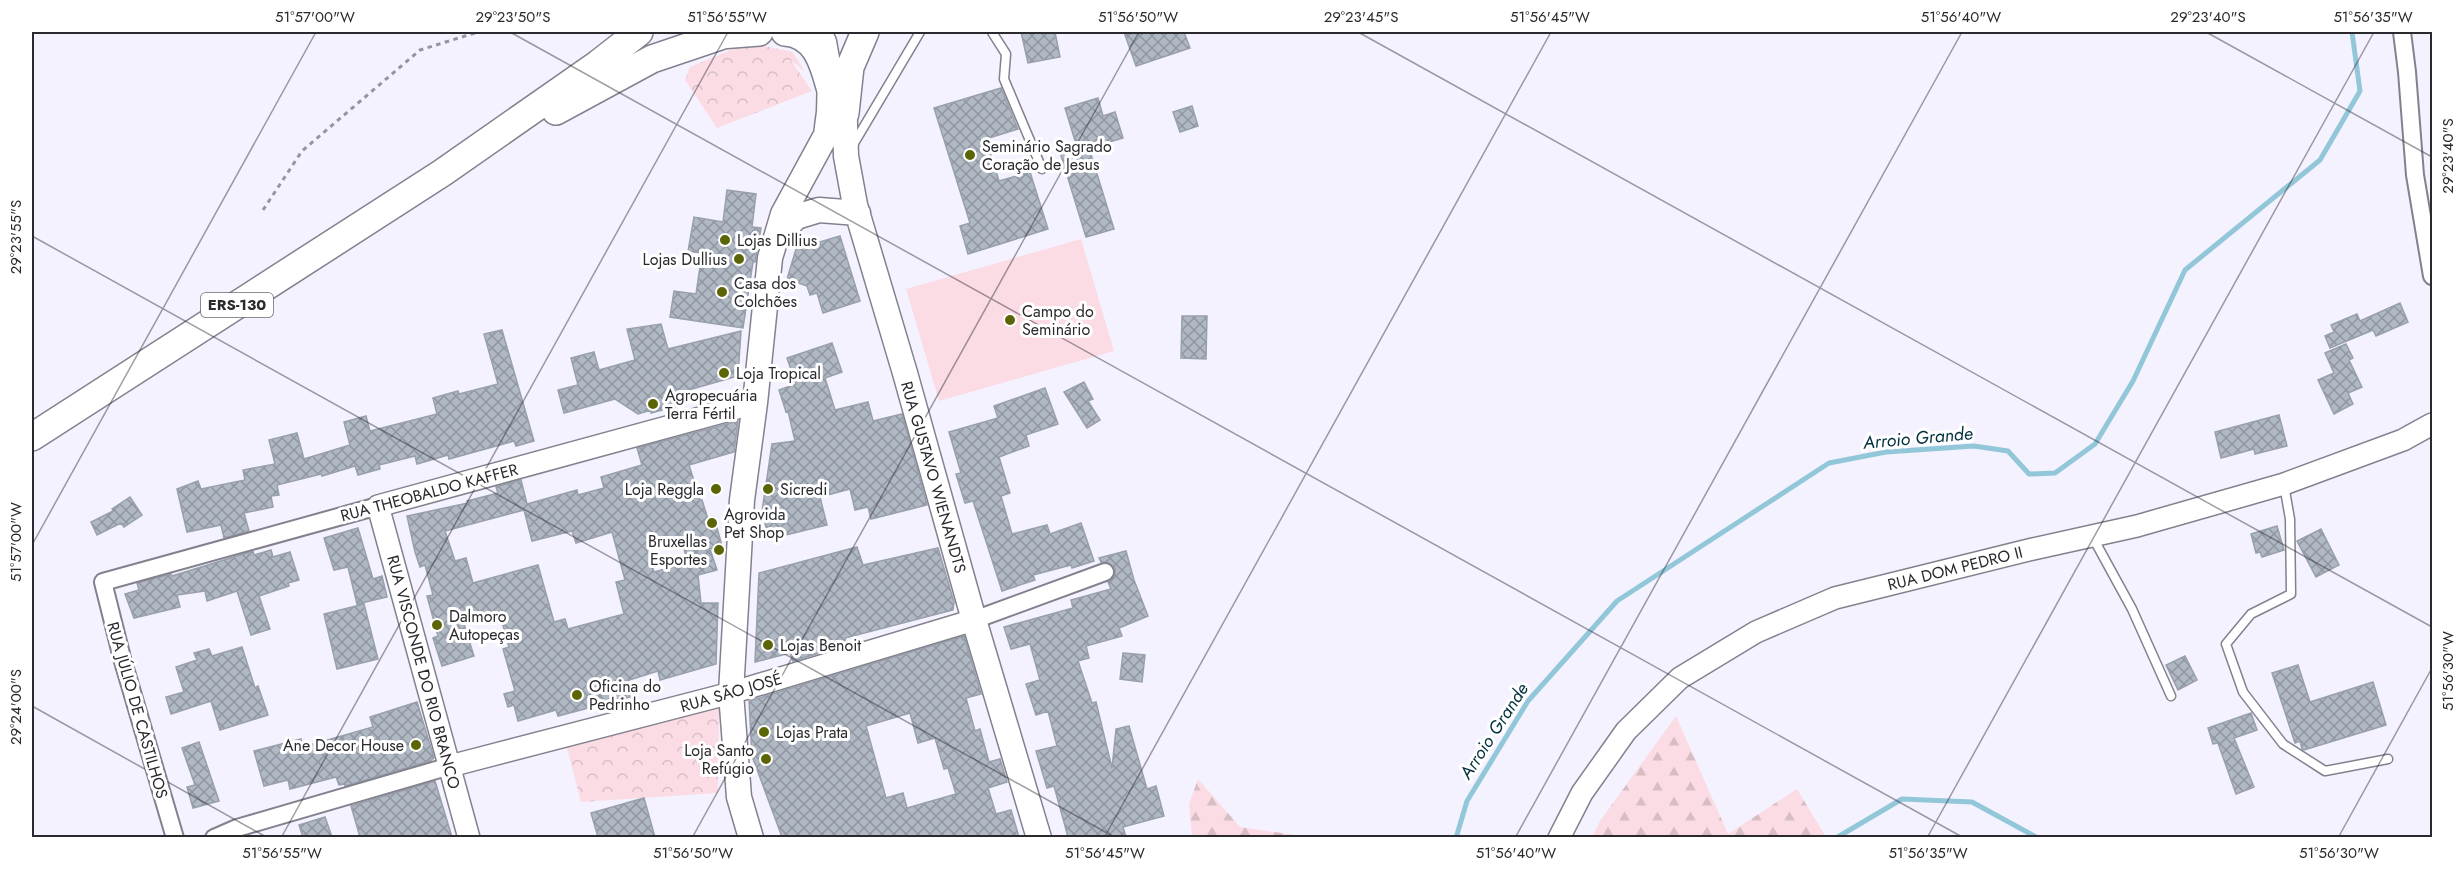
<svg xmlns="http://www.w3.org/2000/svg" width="2464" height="869" viewBox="0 0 2464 869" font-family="Jost,sans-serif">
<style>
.grass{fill:#fbdce4}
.forest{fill:url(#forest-firs)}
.park{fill:url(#park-crowns)}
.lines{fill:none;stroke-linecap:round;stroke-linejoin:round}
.stream{stroke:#92c7d9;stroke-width:5}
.building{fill:url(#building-cross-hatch);stroke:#98a0ab;stroke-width:1.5;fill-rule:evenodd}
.service-casing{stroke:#83818e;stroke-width:11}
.minor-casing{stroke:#83818e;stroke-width:20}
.tertiary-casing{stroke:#83818e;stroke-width:24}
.secondary-casing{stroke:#83818e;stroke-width:27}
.primary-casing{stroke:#83818e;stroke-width:30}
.path{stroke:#96949d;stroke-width:3;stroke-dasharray:4.5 4.5;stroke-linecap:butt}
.service{stroke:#fff;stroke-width:8}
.minor{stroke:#fff;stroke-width:16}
.tertiary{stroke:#fff;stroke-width:21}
.secondary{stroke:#fff;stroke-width:24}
.primary{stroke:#fff;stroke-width:27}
.ticks{fill:none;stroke:#2a292e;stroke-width:1.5;stroke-opacity:0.45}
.poi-dot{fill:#5b6505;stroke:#fff;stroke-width:2}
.labels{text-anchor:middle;stroke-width:6;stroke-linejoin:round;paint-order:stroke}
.shield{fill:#fff;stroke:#6a696d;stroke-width:1.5}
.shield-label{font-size:15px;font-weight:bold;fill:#2a292e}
.poi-label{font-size:16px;fill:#2a292e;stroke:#fff;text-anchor:start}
.street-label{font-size:16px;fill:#2a292e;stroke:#fff}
.water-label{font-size:18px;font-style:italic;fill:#00313e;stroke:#fff}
.neatline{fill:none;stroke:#2a292e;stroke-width:2}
.ticks-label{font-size:15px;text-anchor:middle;fill:#2a292e}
</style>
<defs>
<pattern id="forest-firs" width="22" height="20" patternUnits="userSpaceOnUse" patternTransform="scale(1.5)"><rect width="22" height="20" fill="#fbdce4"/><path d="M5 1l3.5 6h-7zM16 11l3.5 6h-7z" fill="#d7bdc4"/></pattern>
<pattern id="park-crowns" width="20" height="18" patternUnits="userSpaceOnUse" patternTransform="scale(1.5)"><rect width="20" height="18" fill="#fbdce4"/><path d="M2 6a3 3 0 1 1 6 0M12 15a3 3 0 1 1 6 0" fill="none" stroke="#d7bdc4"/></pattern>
<pattern id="building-cross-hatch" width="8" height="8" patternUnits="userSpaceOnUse" patternTransform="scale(1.5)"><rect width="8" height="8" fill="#b0b8c4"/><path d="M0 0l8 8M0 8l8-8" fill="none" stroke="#8f96a0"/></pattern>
</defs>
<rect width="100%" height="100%" fill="#f4f2fe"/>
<path class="grass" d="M1081,239L1114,351L939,401L906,289Z"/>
<path class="forest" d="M1676,716L1728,834L1797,789L1826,837H1592L1600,821Z
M1198,779L1240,827L1309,837H1192L1189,804Z"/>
<path class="park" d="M764,46L793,52L805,72L790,59L812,91L717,128L685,80L690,67L733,49Z
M719,708L718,793L581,802L566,744Z"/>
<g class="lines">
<path class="stream" d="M1456,838L1467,801L1528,701L1617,601L1829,463L1886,452L1974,446L2008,451L2029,474L2055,473L2095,444L2133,381L2185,270L2320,160L2360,91L2352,32
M1836,838L1902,799L1972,802L2038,838"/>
</g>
<path class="building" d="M1021,32H1055L1060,57L1028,63Z
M1124,32H1184L1190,48L1136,66Z
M1001,88L1018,129L986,139L999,181L1030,172L1048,229L968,254L960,226L970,223L934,108Z
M1098,98L1103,116L1115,112L1123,138L1089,148L1114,229L1086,237L1059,149L1076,144L1065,108Z
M1192,106L1198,126L1180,132L1173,112Z
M727,190L756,194L752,227L761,228L755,262H753L743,328L670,317L674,291L696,294L702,253L688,251L694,217L723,222Z
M840,236L860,301L823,313L817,293L810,295L807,286L787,279L796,249Z
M2400,303L2408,322L2376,336L2373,330L2330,348L2325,336L2334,332L2331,325L2357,314L2360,321Z
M1182,316H1207L1206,359L1181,358Z
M661,324L668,349L741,331L738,376L678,393L682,405L651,413V410L638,414L615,399L564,413L558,390L578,385L571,358L594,352L599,370L635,360L627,329Z
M502,330L534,441L516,446L514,441L449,459L448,455L417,464L415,456L379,465L380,469L358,475L355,466L322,476L321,474L277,485L279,495L271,496L273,507L244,513L249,531L224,538L221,525L187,532L177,489L198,481L201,489L245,480L243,470L275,464L269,440L297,433L304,459L350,445L344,422L366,416L370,431L437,414L433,398L458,391L459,394L498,384L484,334Z
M832,343L842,372L825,378L835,410L868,402L873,421L902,414L927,505L871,519L868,507L855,510L850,489L820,497L827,525L769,539L762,511L772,444L795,441L788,411L786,412L779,390L796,384L787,358Z
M2346,344L2353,358L2349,360L2362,387L2348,393L2353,404L2334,414L2318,380L2334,373L2325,353Z
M1084,382L1093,399L1088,401L1100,420L1087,428L1064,392Z
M1045,388L1058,424L1026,435L1029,446L999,457L1010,493L1001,496L1012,534L1047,525L1050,534L1081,523L1094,561L1072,568L1071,565L1033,575L1035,580L1002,591L973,501L965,503L956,474L961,473L949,432L998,418L994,406Z
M2279,415L2287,446L2255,454L2254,449L2221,458L2215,432Z
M738,421L734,452L689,465L700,500H702L708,519L714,517L722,546L710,549L717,570L698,575L701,603H718L716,664L660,680L658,671L626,681L630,697L558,716L556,710L518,721L514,705L508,707L504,694L515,691L503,649L509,647L499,611L463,621L474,656L442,666L433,638L438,636L427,596L433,595L425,565L420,567L415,552L407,516L468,503L467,501L498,493L496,487L521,480L527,504L577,490L578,495L604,488L601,477L642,465L637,448ZM524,510L532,541L572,531L576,543L612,532L625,580L616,582L624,614L568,629L565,619L554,622L538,565L473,583L466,558L455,561L445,531ZM680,535L688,563L654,572L646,545Z
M130,497L142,515L124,527L121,523L97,535L91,522L113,511L112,509Z
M2277,526L2284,550L2262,557L2260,552L2256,553L2251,534Z
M358,528L373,579L382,576L387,597L357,604L348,567L334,570L324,538Z
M2321,529L2339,565L2316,577L2297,541Z
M857,547L863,565L938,548L954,602L953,610L845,638L846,645L793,661L790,653L755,662L759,573Z
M271,550L273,557L290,552L299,580L288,583L289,586L259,596L270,629L251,635L237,591L207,601L205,591L177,595L180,607L134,618L125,594L139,590L137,583L171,574L172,576L253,551L254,555Z
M1126,551L1134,580L1148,616L1119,628L1122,636L1086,646L1089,658L1078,661L1092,703L1096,702L1112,768L1116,729L1129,726L1147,789L1156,786L1164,816L1123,827L1126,837H1068L1054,786L1047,788L1036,751L1057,746L1048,711L1036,715L1026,684L1040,680L1030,644L1011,649L1004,627L1073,608L1071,600L1111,589L1108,582L1115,574V568L1107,562H1101L1099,558Z
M364,604L378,659L337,669L324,614Z
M964,636L981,694L966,698L975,731L980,729L989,762L1000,759L1007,782L988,788L996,814L1011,810L1019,837H782L752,756L749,701ZM910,713L918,743L935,738L944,769L948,768L956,794L907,808L903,793L886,798L866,726Z
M242,647L255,688L258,686L268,715L220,730L211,701L171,714L166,697L184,692L176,667L197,660L194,653L209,649L212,656Z
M1123,653L1145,655L1142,682L1120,679Z
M2185,656L2197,680L2178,690L2166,665Z
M2298,665L2310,702L2373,682L2386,725L2304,750L2302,749L2300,741L2295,743L2272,673Z
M417,702L434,758L430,761L345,786V784L339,785L336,777L290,789L288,780L264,786L254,751L301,739L303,747L373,727L370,717Z
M2251,713L2257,730L2234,738L2254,787L2236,794L2218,743L2213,744L2208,728Z
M199,742L219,801L193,808L187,787L195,785L182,748Z
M435,781L452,837H360L351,806Z
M644,798L655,837H598L591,813Z
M325,817L332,837H303L299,825Z"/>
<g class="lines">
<defs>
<path id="service" d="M992,32L1006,54L1004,79L1042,169
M853,145L920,32
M2284,485L2290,519L2291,594L2251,614L2226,644L2243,692L2283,744L2325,771L2388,759
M2092,536L2132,609L2171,696"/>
<path id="minor" d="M2402,32L2407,72L2415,175L2432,276
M974,620L1105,572
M175,838L122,658L103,582L378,506
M214,838L237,828L450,766"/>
<path id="tertiary" d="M450,766L731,693L974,620
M469,838L378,506L755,403
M1559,838L1582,793L1626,731L1680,678L1756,632L1835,598L2033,549L2137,526L2284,484L2403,440L2432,424"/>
<path id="secondary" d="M844,93L846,156L855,205L905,373L974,620L1039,838
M778,237L796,217L819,210L858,213
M751,838L739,797L731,693L742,500L755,403L770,258L783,214L826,135L829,112L830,75L824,42L818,32"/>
<path id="primary" d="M785,32C815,34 823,61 830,87
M720,35L759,32
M556,111L652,59L732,32
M845,113L850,67L865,32
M32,437L442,173L598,64L639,32"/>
</defs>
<use href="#service" class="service-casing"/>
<use href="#minor" class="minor-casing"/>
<use href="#tertiary" class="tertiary-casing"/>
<use href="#secondary" class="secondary-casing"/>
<use href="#primary" class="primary-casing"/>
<path class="path" d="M263,210L302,151L420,50L478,32"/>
<use href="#service" class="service"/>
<use href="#minor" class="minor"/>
<use href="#tertiary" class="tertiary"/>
<use href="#secondary" class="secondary"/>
<use href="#primary" class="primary"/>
</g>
<path class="ticks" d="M510,32L1964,838M1358,32L2432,627M2206,32L2432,157M32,236L1116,838M32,545L316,32M32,706L268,838M281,838L728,32M692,838L1139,32M1104,838L1551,32M1515,838L1962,32M1927,838L2374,32M2338,838L2432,668"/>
<g class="poi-dot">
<circle cx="970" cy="155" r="6"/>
<circle cx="725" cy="240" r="6"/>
<circle cx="739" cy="259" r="6"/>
<circle cx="722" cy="292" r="6"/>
<circle cx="1010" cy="320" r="6"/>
<circle cx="724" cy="373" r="6"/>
<circle cx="653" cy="404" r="6"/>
<circle cx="716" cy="489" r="6"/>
<circle cx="768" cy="489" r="6"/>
<circle cx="712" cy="523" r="6"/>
<circle cx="719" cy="550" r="6"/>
<circle cx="437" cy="625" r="6"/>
<circle cx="768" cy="645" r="6"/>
<circle cx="577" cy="695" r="6"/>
<circle cx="764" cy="732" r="6"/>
<circle cx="416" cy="745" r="6"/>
<circle cx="766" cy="759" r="6"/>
</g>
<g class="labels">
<rect class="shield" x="201" y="293" width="72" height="24" rx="4.5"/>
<g class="shield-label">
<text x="237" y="310">ERS-130</text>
</g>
<g class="poi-label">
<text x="982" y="152">Seminário Sagrado<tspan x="982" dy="18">Coração de Jesus</tspan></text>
<text x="737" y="246">Lojas Dillius</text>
<text x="727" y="265" text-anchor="end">Lojas Dullius</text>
<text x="734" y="289">Casa dos<tspan x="734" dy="18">Colchões</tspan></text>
<text x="1022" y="317">Campo do<tspan x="1022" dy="18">Seminário</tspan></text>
<text x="736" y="379">Loja Tropical</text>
<text x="665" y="401">Agropecuária<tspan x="665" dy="18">Terra Fértil</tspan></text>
<text x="704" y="495" text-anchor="end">Loja Reggla</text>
<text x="780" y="495">Sicredi</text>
<text x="724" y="520">Agrovida<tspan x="724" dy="18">Pet Shop</tspan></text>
<text x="707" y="547" text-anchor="end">Bruxellas<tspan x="707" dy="18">Esportes</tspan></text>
<text x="449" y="622">Dalmoro<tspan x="449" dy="18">Autopeças</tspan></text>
<text x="780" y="651">Lojas Benoit</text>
<text x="589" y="692">Oficina do<tspan x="589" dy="18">Pedrinho</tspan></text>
<text x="776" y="738">Lojas Prata</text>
<text x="404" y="751" text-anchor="end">Ane Decor House</text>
<text x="754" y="756" text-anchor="end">Loja Santo<tspan x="754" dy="18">Refúgio</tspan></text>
</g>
<g class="street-label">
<text transform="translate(934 477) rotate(74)" y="6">RUA GUSTAVO WIENANDTS</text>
<text transform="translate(429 492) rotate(-15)" y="6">RUA THEOBALDO KAFFER</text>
<text transform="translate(1955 568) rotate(-14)" y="6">RUA DOM PEDRO II</text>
<text transform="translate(424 672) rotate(75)" y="6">RUA VISCONDE DO RIO BRANCO</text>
<text transform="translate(731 692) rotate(-16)" y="6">RUA SÃO JOSÉ</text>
<text transform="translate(138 710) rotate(74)" y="6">RUA JÚLIO DE CASTILHOS</text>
</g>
<g class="water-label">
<text transform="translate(1918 438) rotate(-5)" y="6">Arroio Grande</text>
<text transform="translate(1494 731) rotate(-57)" y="6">Arroio Grande</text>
</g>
</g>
<rect width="2464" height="869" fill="none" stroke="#ffffff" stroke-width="66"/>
<rect x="33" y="33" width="2398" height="803" class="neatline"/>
<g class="ticks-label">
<text x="315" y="22">51°57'00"W</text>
<text x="513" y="22">29°23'50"S</text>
<text x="727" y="22">51°56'55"W</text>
<text x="1138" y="22">51°56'50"W</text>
<text x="1361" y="22">29°23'45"S</text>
<text x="1550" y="22">51°56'45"W</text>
<text x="1961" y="22">51°56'40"W</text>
<text x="2208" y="22">29°23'40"S</text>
<text x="2373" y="22">51°56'35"W</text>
<text transform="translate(2448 156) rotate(-90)" y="5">29°23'40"S</text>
<text transform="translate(16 237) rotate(-90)" y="5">29°23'55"S</text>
<text transform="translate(16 542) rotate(-90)" y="5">51°57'00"W</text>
<text transform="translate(2448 671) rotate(-90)" y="5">51°56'30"W</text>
<text transform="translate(16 707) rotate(-90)" y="5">29°24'00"S</text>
<text x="282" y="858">51°56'55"W</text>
<text x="693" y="858">51°56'50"W</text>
<text x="1105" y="858">51°56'45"W</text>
<text x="1516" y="858">51°56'40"W</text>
<text x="1928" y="858">51°56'35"W</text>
<text x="2339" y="858">51°56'30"W</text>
</g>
</svg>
